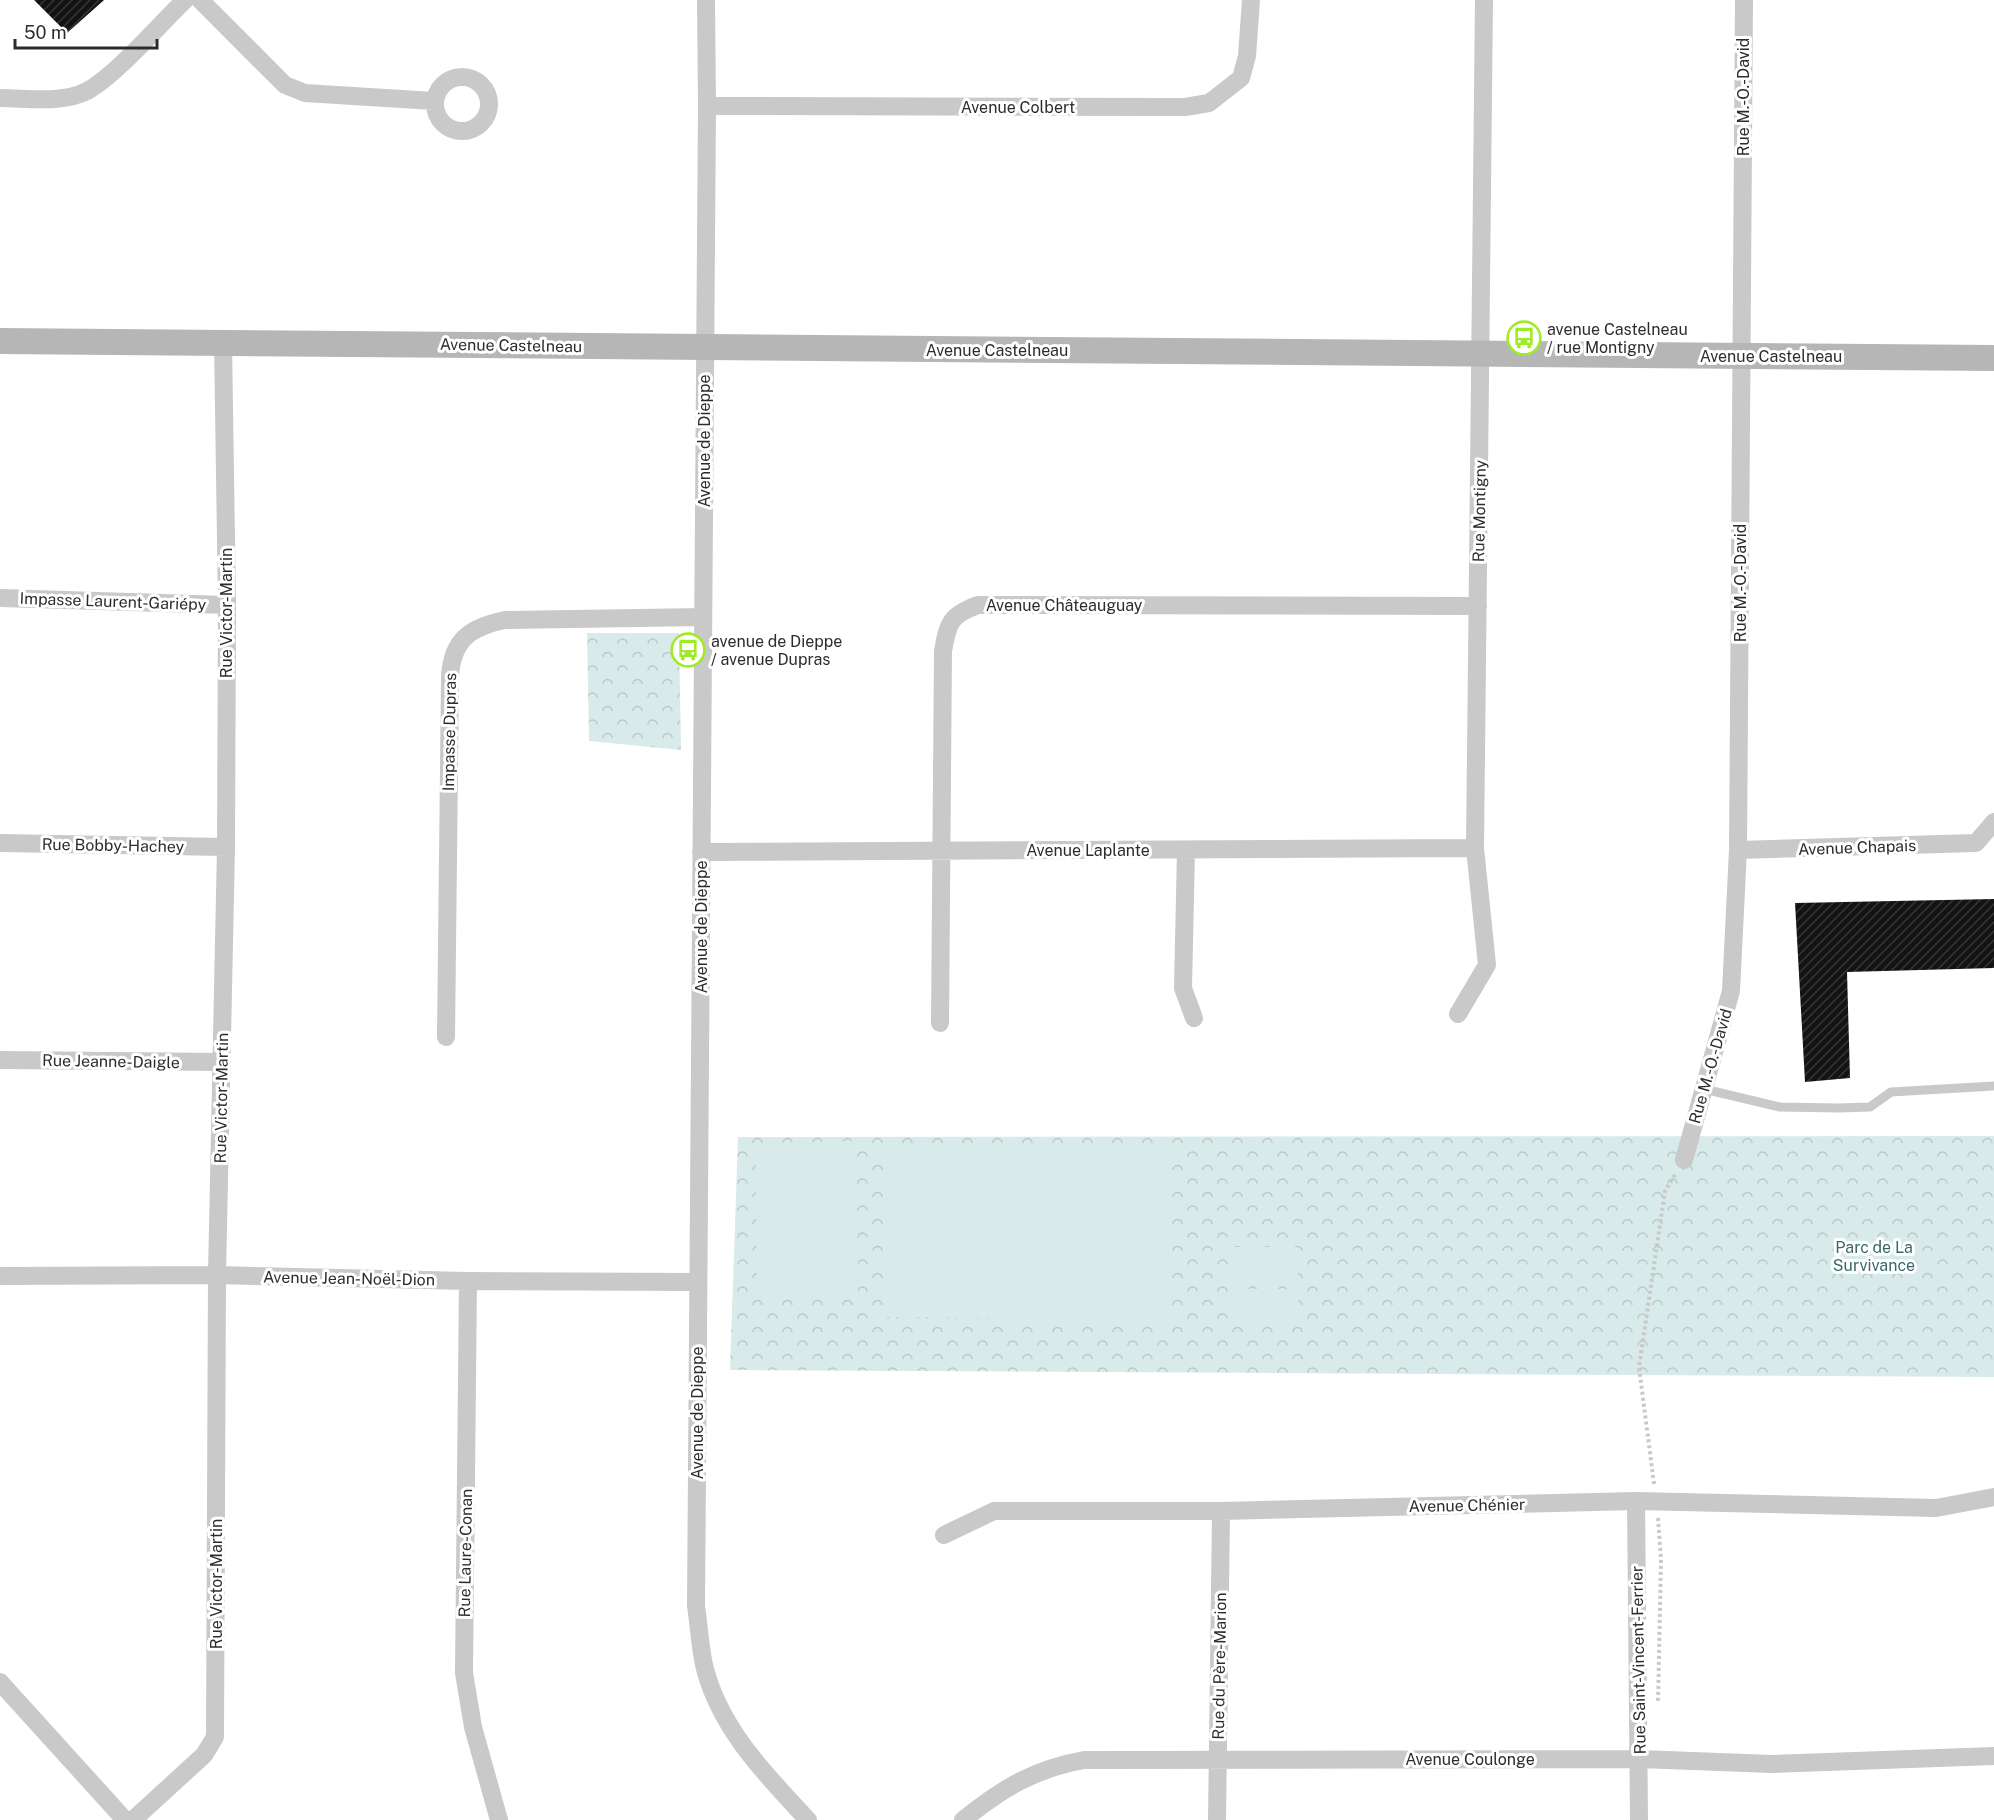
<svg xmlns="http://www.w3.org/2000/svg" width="1994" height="1820" viewBox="0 0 1994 1820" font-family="'Public Sans',sans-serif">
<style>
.park{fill:url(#park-crowns)}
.pitch{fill:#d8eae9}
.building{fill:url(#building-hatch)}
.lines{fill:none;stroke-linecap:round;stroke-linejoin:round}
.path{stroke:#c9c9c9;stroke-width:4;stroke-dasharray:3 3;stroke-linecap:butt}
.lane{stroke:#c9c9c9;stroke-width:9}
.street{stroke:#c9c9c9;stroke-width:18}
.secondary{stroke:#b6b6b6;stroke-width:26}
.labels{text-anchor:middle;stroke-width:6;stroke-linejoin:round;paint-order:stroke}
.street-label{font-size:16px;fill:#2c2c2c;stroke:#fff}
.poi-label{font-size:16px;fill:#2c2c2c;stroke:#fff;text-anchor:start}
.park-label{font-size:16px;fill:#386868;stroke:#fff}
</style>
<defs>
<pattern id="park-crowns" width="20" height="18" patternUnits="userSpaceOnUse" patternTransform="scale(1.5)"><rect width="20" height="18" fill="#d8eae9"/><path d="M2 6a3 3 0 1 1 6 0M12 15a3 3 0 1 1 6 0" fill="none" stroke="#bac9c8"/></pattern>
<pattern id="building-hatch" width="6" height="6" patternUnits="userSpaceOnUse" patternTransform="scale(1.5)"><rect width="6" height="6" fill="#131313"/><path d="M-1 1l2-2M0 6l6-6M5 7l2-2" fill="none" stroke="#363636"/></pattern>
</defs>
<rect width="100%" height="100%" fill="#fff"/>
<path class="park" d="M587,633H679L681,750L589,741Z
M1994,1136V1377L730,1370L738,1137Z"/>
<path class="pitch" d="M856,1141L858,1295L757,1297L756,1143Z
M887,1147L1171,1148L1170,1319L886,1317Z
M1230,1247H1298V1278H1229Z
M1230,1289H1298V1321H1230Z"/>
<path class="building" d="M34,0H104L67,33Z
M1994,899V968L1847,972L1850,1078L1805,1082L1795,903Z"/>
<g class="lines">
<path class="path" d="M1654,1484L1639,1367L1665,1191L1676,1173
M1658,1518L1661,1559L1658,1702"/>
<path class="lane" d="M1704,1089L1780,1107L1839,1108L1870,1107L1891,1092L1994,1086"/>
<path class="street" d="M200,0L285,85L305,93L434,101
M706,0L707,106L696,1606C699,1626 700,1646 704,1665C719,1728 766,1775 808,1820
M435 104a27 27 0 1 1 54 0a27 27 0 1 1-54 0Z
M0,98C27,98 62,104 87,91C116,75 159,25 185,0
M707,106L1185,107L1209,103L1241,78L1247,56L1251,0
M0,598L227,605
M0,843L226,847
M1186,850L1183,988L1194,1018
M1738,850L1976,843L1994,822
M701,852L1475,848
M1458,1014L1487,965L1475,848L1484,0
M940,1023L943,651C948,623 950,615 978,605L1478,606
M446,1037L450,677C452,639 471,627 505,620L703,617
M0,1060L222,1062
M1684,1160L1731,991L1738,850L1744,0
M0,1276L217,1275L468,1281L698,1282
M468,1281L464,1673L473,1727L499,1820
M1636,1501L1639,1820
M944,1535L994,1511H1221L1636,1501L1936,1508L1994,1497
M0,1682L125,1820
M133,1820L204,1755L215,1737L217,1275L226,847L227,605L223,342
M963,1820C1003,1788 1034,1769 1084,1760L1640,1759L1772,1764L1994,1756
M1217,1820L1221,1511"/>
<path class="secondary" d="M0,341L1994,358"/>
</g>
<defs>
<symbol id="bus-ring" viewBox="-11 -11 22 22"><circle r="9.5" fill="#fff" stroke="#9feb26" stroke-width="1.5"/><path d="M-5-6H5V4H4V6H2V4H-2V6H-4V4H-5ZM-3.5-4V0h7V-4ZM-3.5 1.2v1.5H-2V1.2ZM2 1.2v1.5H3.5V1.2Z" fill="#9feb26"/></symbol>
</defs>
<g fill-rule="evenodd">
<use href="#bus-ring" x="1505" y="319" width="38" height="38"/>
<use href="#bus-ring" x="669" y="631" width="38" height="38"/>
</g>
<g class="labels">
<g class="street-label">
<text transform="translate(1743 97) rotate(-90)" y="6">Rue M.-O.-David</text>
<text x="1018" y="113">Avenue Colbert</text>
<text transform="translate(511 345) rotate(1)" y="6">Avenue Castelneau</text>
<text x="997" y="356">Avenue Castelneau</text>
<text x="1771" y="362">Avenue Castelneau</text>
<text transform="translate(704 441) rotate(-90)" y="6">Avenue de Dieppe</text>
<text transform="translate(1479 511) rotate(-89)" y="6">Rue Montigny</text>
<text transform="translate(1740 583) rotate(-90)" y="6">Rue M.-O.-David</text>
<text transform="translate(113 601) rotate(2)" y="6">Impasse Laurent-Gariépy</text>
<text x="1064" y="611">Avenue Châteauguay</text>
<text transform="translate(226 613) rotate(-90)" y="6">Rue Victor-Martin</text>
<text transform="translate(449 732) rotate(-89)" y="6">Impasse Dupras</text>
<text transform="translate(113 845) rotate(1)" y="6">Rue Bobby-Hachey</text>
<text transform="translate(1857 847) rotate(-2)" y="6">Avenue Chapais</text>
<text x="1088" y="856">Avenue Laplante</text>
<text transform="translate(701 927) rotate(-90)" y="6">Avenue de Dieppe</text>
<text transform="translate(111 1061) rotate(1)" y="6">Rue Jeanne-Daigle</text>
<text transform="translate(1710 1066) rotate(-74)" y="6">Rue M.-O.-David</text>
<text transform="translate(221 1098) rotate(-89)" y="6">Rue Victor-Martin</text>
<text transform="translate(349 1278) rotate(1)" y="6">Avenue Jean-Noël-Dion</text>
<text transform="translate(697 1413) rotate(-90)" y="6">Avenue de Dieppe</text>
<text transform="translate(1467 1505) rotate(-1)" y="6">Avenue Chénier</text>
<text transform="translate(465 1553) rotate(-89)" y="6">Rue Laure-Conan</text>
<text transform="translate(216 1584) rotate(-90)" y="6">Rue Victor-Martin</text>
<text transform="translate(1638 1660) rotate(-91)" y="6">Rue Saint-Vincent-Ferrier</text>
<text transform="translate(1219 1666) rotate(-89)" y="6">Rue du Père-Marion</text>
<text x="1470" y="1765">Avenue Coulonge</text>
</g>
<g class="poi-label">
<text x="1547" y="335">avenue Castelneau<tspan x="1547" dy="18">/ rue Montigny</tspan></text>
<text x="711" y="647">avenue de Dieppe<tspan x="711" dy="18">/ avenue Dupras</tspan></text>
</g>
<g class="park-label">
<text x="1874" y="1253">Parc de La<tspan x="1874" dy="18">Survivance</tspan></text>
</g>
</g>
<path d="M15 39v9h142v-9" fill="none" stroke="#2c2c2c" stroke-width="3"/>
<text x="24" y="39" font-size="18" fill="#2c2c2c" stroke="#ffffff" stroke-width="4.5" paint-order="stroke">50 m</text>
</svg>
